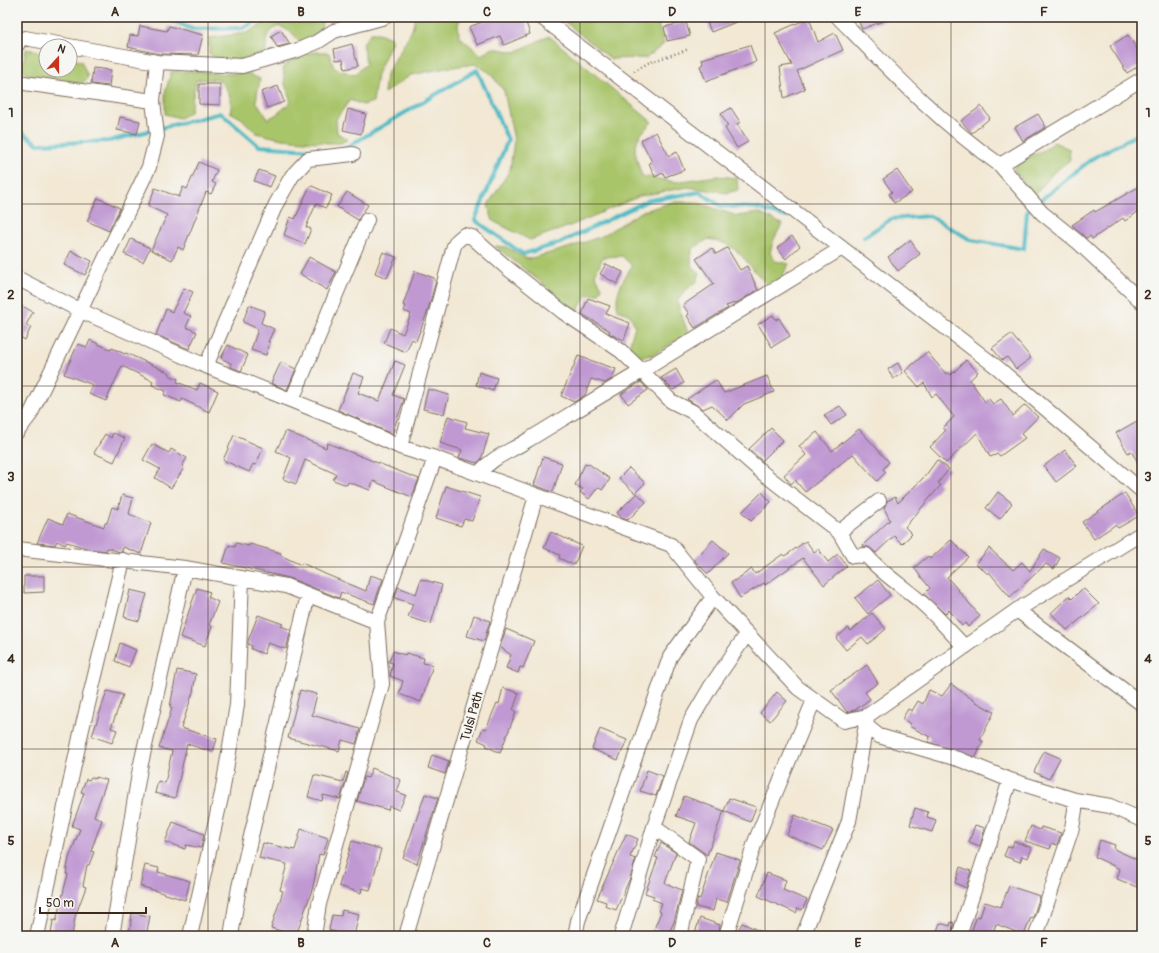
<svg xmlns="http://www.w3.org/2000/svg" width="1159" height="953" viewBox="0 0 1159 953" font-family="Pangolin,sans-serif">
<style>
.green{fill:#a9c56b;stroke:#727844}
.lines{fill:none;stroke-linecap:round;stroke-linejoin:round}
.stream{stroke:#4bb9c5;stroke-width:4}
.building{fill:#c099d3}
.minor-casing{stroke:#7b6c5e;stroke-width:16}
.path{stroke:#7b6c5e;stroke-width:2.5;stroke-dasharray:1 3;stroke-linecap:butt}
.minor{stroke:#fff;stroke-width:14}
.grid{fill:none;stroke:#3b2a1e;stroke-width:1;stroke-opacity:0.55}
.labels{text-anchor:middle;stroke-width:4;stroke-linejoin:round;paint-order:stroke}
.street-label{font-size:13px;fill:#3b2a1e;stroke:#f6f6f2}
.neatline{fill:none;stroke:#3b2a1e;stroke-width:1.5}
.grid-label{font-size:13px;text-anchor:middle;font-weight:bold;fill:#3b2a1e}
</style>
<rect width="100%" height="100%" fill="#f6f6f2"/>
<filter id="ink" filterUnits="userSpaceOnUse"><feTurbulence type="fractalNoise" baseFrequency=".025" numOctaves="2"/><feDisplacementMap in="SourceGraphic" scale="8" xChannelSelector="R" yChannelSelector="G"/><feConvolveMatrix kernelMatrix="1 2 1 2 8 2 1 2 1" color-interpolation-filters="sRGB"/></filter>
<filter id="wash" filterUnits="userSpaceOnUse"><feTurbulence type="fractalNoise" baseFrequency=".012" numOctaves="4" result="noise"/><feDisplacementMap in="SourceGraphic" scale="16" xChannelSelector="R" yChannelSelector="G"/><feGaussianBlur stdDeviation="0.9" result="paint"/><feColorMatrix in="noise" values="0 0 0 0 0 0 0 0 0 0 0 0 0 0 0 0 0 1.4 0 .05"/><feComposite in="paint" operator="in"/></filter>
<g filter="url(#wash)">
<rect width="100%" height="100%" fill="#f2e8d4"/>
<path class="green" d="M279,17H323C323,31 312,38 301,44L292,33L280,26C265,33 266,37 266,52C246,58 228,66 209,54V38L247,33L268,21Z
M415,17H461L458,24L459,36L481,55L493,48L515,52L549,36L652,122C630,144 633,148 642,176L675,182L717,176L737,178L738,190L727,193L688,187L640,196L570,226L530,240L493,221L488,205L510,170L514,140L504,91L489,72L475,64L446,68L411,75L384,93L386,75L412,30Z
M559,17H659V28L664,44L646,58L611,59Z
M371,33H379L393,39L377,74L373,102L363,105L350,100L336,119L337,133L348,139L341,143H328L282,139L256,133L241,118L230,112C234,100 227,87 218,79L196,80L190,112L180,118L165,114V93L171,72L196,71L223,74L247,73L260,79L256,101L268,119L277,114L291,102L285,84L283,67C296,56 312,49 329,53L334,68L354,75L366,64L363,43Z
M26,49L46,53V70H70V59L81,61L88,77L79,88L51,78L29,77L22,68Z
M1054,142L1069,149L1070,160L1053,173L1034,196L1013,169C1025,154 1041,156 1054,142Z
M672,202H696L737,216L758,213L782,224L773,241L770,253L775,261L789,264L780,280L769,286C746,266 742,244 708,239L692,249L691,266L700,273L696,283L685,290L677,302L688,333L653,355L638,357L629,346L635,326L630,315L618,310C614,293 623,280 632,266L622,256L603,257L595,275L602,287L599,294L587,295L577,311L564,304L552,291L495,246L506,247L528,259L568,248L602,236L641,212Z"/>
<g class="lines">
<path class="stream" d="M163,17L192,29L243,28L264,17
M17,129L38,144L109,141L221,113L259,146L324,151
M342,150L477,70L508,140L475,220L523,254L560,243L649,200L700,192L721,206L756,208L787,217
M864,237L891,219L930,216L971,240L1024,249L1027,211L1093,158L1142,132"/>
</g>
<g id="blocks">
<path class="building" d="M495,17H524L530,34L504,45L500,36L477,45L469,27Z
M705,17H746V18L711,32Z
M857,17H891V18L862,29Z
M809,18L818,42L835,33L843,50L797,71L805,89L784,98L780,67L792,65L775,33Z
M686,22L690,36L667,41L664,27Z
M140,26L167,31L169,26L203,35L198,55L159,54L128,47L130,35L138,36Z
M281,30L290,44L277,47L271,36Z
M1128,35L1142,57V64L1127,73L1110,46Z
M352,44L358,66L345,69L343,59L336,60L334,49Z
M750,45L756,62L706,81L700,66L703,64L702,59Z
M93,68L111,70L109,86L91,84Z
M199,84H220V105L199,104Z
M278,86L284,102L267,108L261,92Z
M981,106L990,118L972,133L961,121Z
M731,108L740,122L737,124L748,142L737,148L725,128L728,126L721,114Z
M348,109L366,114L361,134L343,130Z
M1038,114L1046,127L1023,141L1015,127Z
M120,117L140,121L137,134L117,130Z
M656,132L669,156L677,152L684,170L665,177L663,173L655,177L649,163L652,162L641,140Z
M199,162L217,170L212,182L216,184L211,194L206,192L183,250L178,247L172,260L151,250L167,215L148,206L155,188L179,197L183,187L187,189Z
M259,170L275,176L270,187L254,181Z
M897,170L912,192L894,203L889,194L892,192L883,179Z
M1142,185V209L1125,221L1123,218L1092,239L1090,236L1086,238L1072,225L1094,210L1095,212Z
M312,186L332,195L326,208L316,204L306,227L311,229L305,244L284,235L290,217L295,219L309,188Z
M347,192L368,205L358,220L337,207Z
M98,198L120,208L109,231L87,221Z
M792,236L800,246L786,259L777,248Z
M131,239L150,248L143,262L124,254Z
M910,240L920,254L898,271L888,257Z
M712,248L716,254L727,248L740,270L747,266L758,290L738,302L726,306L728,308L695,328L687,316L689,314L683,305L714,284L696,259Z
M71,251L92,261L85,275L64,265Z
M383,252L396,257L387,278L375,273Z
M309,257L336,272L327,290L300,274Z
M606,264L623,272L617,284L600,274Z
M415,271L434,278V280L436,281L427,313L416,341L412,339L406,352L384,343L390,328L403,334L411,314L404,311L406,306L403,305Z
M184,288L193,292L183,313L191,316L186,327L197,332L189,349L156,335L166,309L172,312Z
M588,298L610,306L606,314L630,323L624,340L614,336L609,333L610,331L582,314Z
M17,303L33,312L26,325L31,327L25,340L20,337L17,342Z
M249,305L265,311L261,323L274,329L268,342H270L266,355L251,350L258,329L243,322Z
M773,315L776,320L779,318L790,336L772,347L758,324Z
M1011,334L1031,358L1016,369L1007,357L1002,360L992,348Z
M90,340L111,350L112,348L125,354L126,353L170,373L169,375L178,379L177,382L197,390L200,383L218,391L209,412L182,399L181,402L164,395L166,391L152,385L153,381L122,366L106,401L89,394L93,385L64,374L78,344L87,347Z
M228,345L248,355L241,371L231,367L232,364L221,358Z
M927,352L946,374L948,372L951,375L966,360L978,372L970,380L985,402L989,399L993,404L1001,399L1013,416L1025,405L1038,417L1021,434L1025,438L1000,456L998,454L990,457L977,433L946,463L930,447L946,430L943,428L954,417L936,394L932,397L924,383L919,387L905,371Z
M578,356L616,369L612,379L605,383L591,379L585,395L574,402L561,396Z
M395,361L405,365L393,395L404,399L392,434L338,410L353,373L364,377L358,393L379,401Z
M281,362L296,369L287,390L271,383Z
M898,363L903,373L893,379L888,369Z
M676,369L684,383L673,390L661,378Z
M479,372L497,378L493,391L476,385Z
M767,376L774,392L744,404L728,420L712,405L703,409L687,399L716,380L724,393Z
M641,382L648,390L628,404L621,394Z
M428,389L449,395L444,414L423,409Z
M840,406L847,415L831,425L824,415Z
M448,416L467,422L465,428L489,434L481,460L477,463L459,458L462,450L440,443Z
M1142,418V469L1131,451L1128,453L1116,433Z
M771,428L783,440L762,461L749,449Z
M859,429L889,462L883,469L886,472L877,481L853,454L805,492L795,480L791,484L784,475L806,455L799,446L817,432L832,451Z
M286,431L326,448L327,443L419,479L412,497L373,481L370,490L348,482L347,485L333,480L336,474L305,460L296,484L283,479L291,458L276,451Z
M113,433L125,438L114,462L94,453L105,434L111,438Z
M234,435L263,448L256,465L253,464L249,472L223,460Z
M152,444L169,453L171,449L187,458L182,466L184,468L171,488L155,478L160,469L143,460Z
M1065,450L1077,466L1056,482L1044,466Z
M543,457L562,463L553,492L534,485Z
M937,460L949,469L938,483L941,485L905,527L912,534L902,544L894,536L876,553L869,547H864L863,545L890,520L884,508L887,501L895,497L898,503L926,475Z
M585,464L588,465L589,464L610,479L602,490L598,487L589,499L580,492L583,489L575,485Z
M629,468L645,483L635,493L619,478Z
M446,486L480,497L472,521L464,519L461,526L436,518Z
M762,492L771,502L751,521L742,512Z
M998,492L1012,503L1000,519L986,508Z
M637,493L646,502L628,520L622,518L617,513Z
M1125,493L1139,516L1118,528L1115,525L1094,539L1082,522Z
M122,495L133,498L129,514L151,523L141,554L123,547L122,552H120L107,548L106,551L89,549L67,542L65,545L57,541L55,545L37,543L48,518L63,524L67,514L104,527L105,523H107L112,507L118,509Z
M551,532L582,546L574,565L559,558L560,555L544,548Z
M713,540L728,553L708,574L694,560Z
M951,540L968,557L947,577L980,616L968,627L965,623L962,626L949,610L945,614L924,594L930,588L914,568L928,556L930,559Z
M806,541L814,552L818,549L828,562L838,554L847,566L824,585L803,558L765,585L764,583L740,598L731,583L752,569L755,574L783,554L785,556Z
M236,543L249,546L250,544L281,553L280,555L301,565L302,563L325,574L366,591L370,575L383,579L374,604L341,592L339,598L289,578L223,563L229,545L235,547Z
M989,548L1013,570L1022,562L1030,571L1044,549L1060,558L1054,569L1046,564L1010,597L989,572L988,574L976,564Z
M24,576H44V592L24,593Z
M421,579L442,585L431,624L408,617L413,604L395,598L398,587L416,594Z
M878,580L890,595L868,614L855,598Z
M197,588L210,592L208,597L218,602L209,625L212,626L205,646L180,637Z
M1083,588L1099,604L1067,630L1051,613L1069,596L1072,599Z
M130,590L147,594L139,621L124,617Z
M872,613L886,629L868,644L862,637L846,650L836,638L848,628L851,631Z
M258,615L283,624L281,626L291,630L286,649L268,643L264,654L251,649L252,646L248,644V641Z
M474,615L490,621L484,641L467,636Z
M506,629L534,641L523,668L520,667L518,673L506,668L511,655L500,647Z
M120,643L136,650L129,667L115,661Z
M393,651L405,655L406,653L424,658L423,663L433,665L421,702L399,694L403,681L390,676L393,663L389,662Z
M867,665L878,683L865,692L870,699L855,710L847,712L831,690Z
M177,670L196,674L193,692L181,728L217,739L213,752L187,744L175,798L155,793L158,781L165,783L172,751L159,748L172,708L170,707Z
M951,684L976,702L994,712L980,740L983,741L976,757L928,742L930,737L909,726L911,724L902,719L908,709L912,711L918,701L923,704L929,690L942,696Z
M503,688L519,693L513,710L516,712L500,753L486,746L487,744L478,740L483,728L486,729L497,703L499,704Z
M300,690L317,694L312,715L360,729L356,744L342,740L339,751L288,738Z
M107,691L123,695L111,728L117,730L112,743L92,736Z
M777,692L787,701L770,721L760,713Z
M600,729L627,740L618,760L592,749Z
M1044,751L1060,758L1049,779L1034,772Z
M432,755L449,761L445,774L428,768Z
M372,768L401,780L397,792L406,795L399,810L389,806L388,810L357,801L364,777L368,778Z
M647,770L663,776L656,796L640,791Z
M346,772L348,773L340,799L323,795L322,801L308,797L314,775L343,782Z
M91,777L96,779V777L107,780L94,816L102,820L91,851L94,852L89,865H87L83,886L86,887L75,917L72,936H51L53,920L56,921L68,874H66L69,858L80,829L72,826L84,793L81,792L86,779L89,780Z
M425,794L438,798L417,864L403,858Z
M684,796L724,811L707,855L689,842L696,823L676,816Z
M729,798L756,807L750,822L724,811Z
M915,808L928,812L927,817L936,820L932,832L910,825Z
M795,815L833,830L823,850L787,835Z
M173,822L204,834L201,848L186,845L185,849L165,842Z
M975,825L985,828L980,846L969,842Z
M1031,826L1040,830L1041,827L1061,833L1057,845L1052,843L1050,849L1025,841Z
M301,829L328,838L323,855L319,854L313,887L296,936L271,928L283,891L280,890L287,864L259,858L263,843L295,850Z
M626,834L638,839L630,857L636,859L630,878L616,910L605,906L606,902L597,899Z
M1100,840L1115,845L1114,849L1142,862V889L1117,879L1120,869L1095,857Z
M352,841L381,849L370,890L362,888L361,893L339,886Z
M1014,841L1032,848L1028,858L1022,856L1020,862L1004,856L1008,846L1012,847Z
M661,843L676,853L665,883L682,890L674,922L668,935L654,929L661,912L659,911L662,903L652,899L654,896L645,893L658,858L655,857Z
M716,852L740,860L727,902L716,899L713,911L696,907L698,898L700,899Z
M145,865L159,868L158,872L190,881L185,900L140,886Z
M960,867L971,871L966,888L955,883Z
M767,873L786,880L783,890L807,900L802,910L798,908L796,913L758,896Z
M1009,886L1040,896L1033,918L1031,917L1024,935L996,924L992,936H982L971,932L977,916L980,917L985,902L1001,907Z
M342,910L359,914L354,936H335L336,932L329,930L332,915L341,916Z
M132,913L150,916L146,936H129Z
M700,918L720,925L718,936H694Z
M951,922L954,923L951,936H935L940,923L950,926Z
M742,923L771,936H735Z"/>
</g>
</g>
<g filter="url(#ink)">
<use href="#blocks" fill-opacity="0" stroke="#7b6c5e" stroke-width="1"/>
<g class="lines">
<defs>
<path id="minor" d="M541,17L998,368L1142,491
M838,17C889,69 940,123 1000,165L1142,79
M17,45L20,40L25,38L157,62L242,66L298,50L317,42L334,31L385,17
M17,82L153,101
M1000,165L1042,213L1078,242L1142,302
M842,248L642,371L671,401L693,412L764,474L839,532L879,501
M17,278L79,310L206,366L355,426L400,447L435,458L671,545L713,597L798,688L844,721L867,716L1017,610L1142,533
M206,366L276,204L292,176L308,159L353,154
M292,400L367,220
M17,432L30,415L149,167L157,136L153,101L157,62
M400,447L454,246L457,241L464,235L472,237L506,267L563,312L621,351L642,371C603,394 566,417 528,440C508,453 495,455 478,474
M839,532L853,556L866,555C882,574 903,586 922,603C937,616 950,632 965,647
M17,549L185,568L286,586L377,622
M1017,610L1142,704
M865,725L879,736L961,760L1010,780L1075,800V810L1072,828L1036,936
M1075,800L1110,806L1142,820
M654,827L698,859L680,936
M37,936L81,733L123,560
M112,936L140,768L185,568
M190,936L222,793L237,705L242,578
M231,936L239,887L308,595
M314,936L319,904L382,684L377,622L435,458
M406,936L536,496
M575,936L578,921L670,657L713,597
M621,936L654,827L691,720L711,686L747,634
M726,936L755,842L814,700
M803,936L849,821L867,719
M959,936L1010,780"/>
</defs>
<use href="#minor" class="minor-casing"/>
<path class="path" d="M634,71L648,63L689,49"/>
<use href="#minor" class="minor"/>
</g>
</g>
<path class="grid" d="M208,17V936M394,17V936M580,17V936M765,17V936M951,17V936M17,204H1142M17,386H1142M17,567H1142M17,749H1142"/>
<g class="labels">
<g class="street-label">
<text transform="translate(471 716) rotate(-74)" y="5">Tulsi Path</text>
</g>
</g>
<rect width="1159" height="953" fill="none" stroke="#f6f6f2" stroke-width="44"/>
<g transform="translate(58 58) rotate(21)"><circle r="19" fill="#f6f6f2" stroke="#aba49d"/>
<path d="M0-3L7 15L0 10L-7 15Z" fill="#c8321e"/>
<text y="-6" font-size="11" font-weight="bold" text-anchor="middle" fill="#3b2a1e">N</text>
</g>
<path d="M40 907v6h106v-6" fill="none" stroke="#3b2a1e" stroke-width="2"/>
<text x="46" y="907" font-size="12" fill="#3b2a1e" stroke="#f6f6f2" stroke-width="3" paint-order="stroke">50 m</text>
<rect x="22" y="22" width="1115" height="909" class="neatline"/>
<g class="grid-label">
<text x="115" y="16">A</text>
<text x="301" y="16">B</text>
<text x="487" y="16">C</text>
<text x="672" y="16">D</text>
<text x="858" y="16">E</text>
<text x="1044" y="16">F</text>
<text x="11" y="117">1</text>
<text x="1148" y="117">1</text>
<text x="11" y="299">2</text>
<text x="1148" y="299">2</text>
<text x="11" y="481">3</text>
<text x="1148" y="481">3</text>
<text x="11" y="663">4</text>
<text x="1148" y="663">4</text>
<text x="11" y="845">5</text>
<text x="1148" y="845">5</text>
<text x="115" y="947">A</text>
<text x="301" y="947">B</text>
<text x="487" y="947">C</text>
<text x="672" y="947">D</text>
<text x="858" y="947">E</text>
<text x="1044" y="947">F</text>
</g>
</svg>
